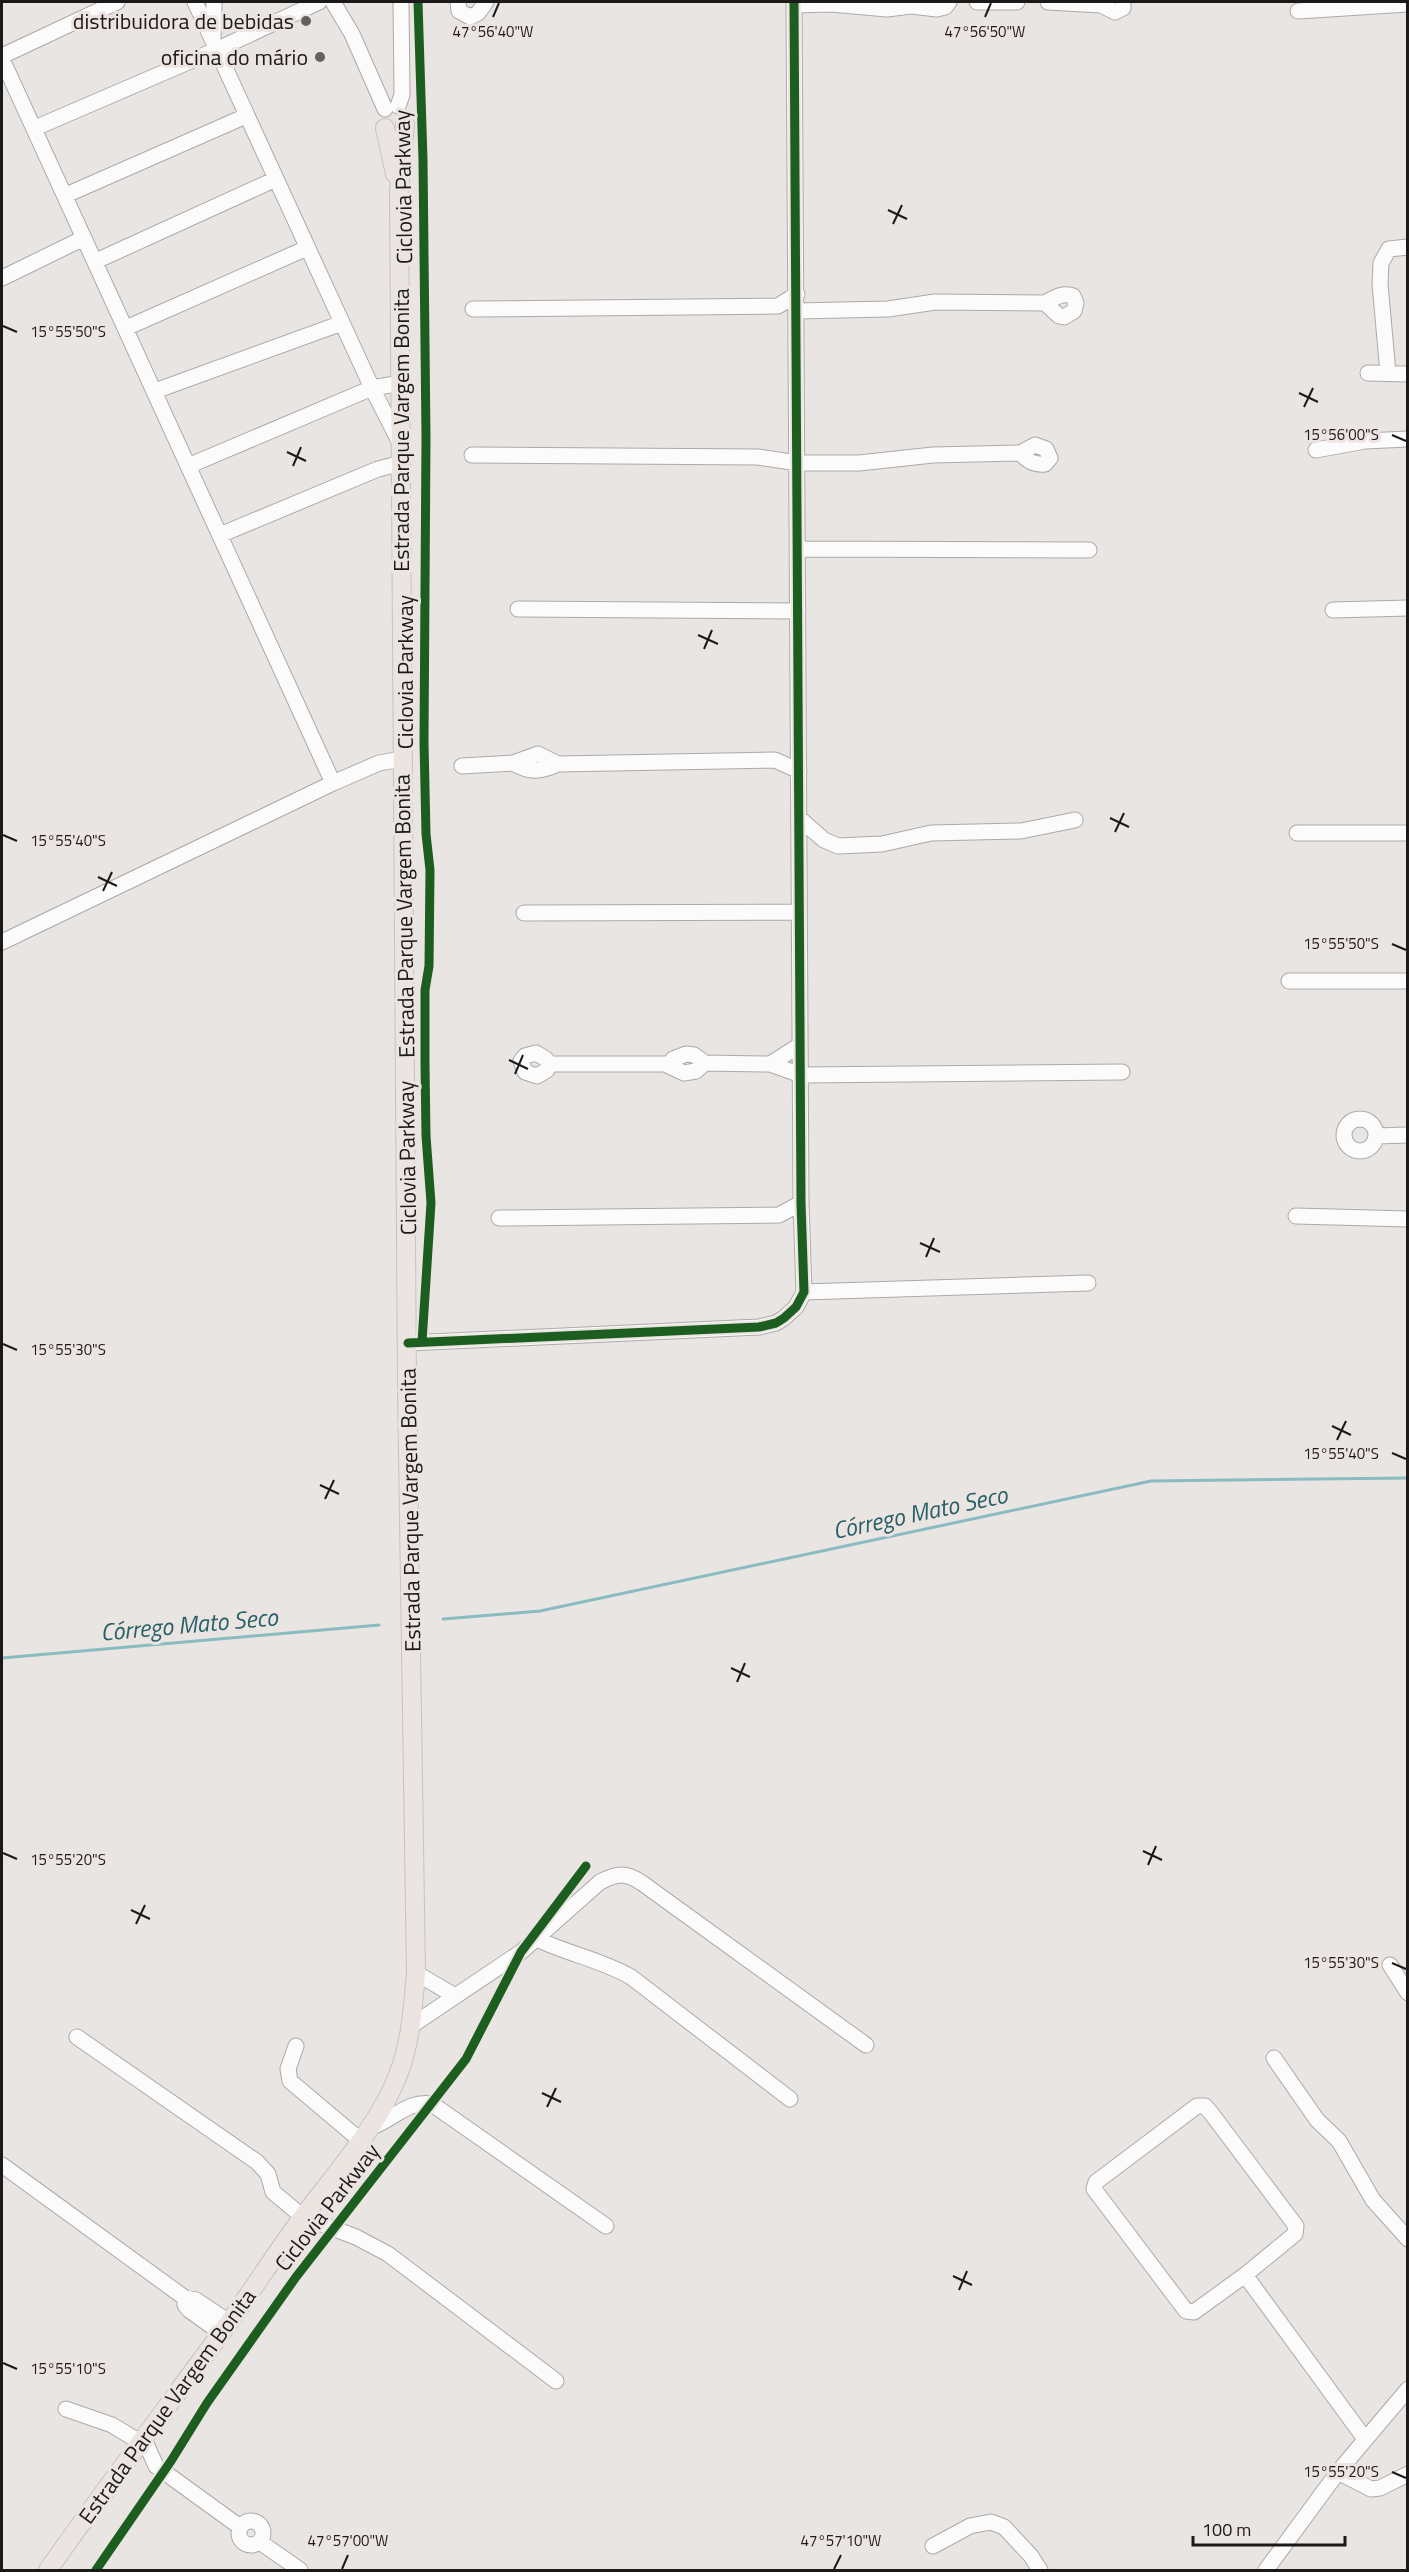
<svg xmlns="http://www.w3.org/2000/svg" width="1409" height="2572" viewBox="0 0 1409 2572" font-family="'Titillium Web',sans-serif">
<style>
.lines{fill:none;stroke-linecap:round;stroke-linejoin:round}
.stream{stroke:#89bbc1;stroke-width:3}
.minor-casing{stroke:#aca9a8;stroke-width:17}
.major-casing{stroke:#c5c3c2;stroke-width:20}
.minor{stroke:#fcfbfb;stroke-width:15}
.major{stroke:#ebe4e0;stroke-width:18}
.cycleway-casing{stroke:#ebe4e1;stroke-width:13}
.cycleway{stroke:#1b5e20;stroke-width:9}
.ticks{fill:none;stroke:#1c1a19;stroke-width:2}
.poi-dot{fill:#646160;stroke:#ebe4e1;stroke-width:2}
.labels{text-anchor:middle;stroke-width:6;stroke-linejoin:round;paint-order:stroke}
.poi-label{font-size:22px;fill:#1c1a19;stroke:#ebe4e1;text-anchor:end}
.street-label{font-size:22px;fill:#1c1a19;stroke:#ebe4e1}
.water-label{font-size:24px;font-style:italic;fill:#246168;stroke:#ebe4e1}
.ticks-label{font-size:15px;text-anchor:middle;fill:#1c1a19;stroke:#ebe4e1;stroke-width:6;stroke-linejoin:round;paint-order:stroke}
</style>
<rect width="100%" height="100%" fill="#e9e5e3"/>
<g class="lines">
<path class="stream" d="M443,1619L540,1611L1151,1481L1408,1478
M2,1658L379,1625"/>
<defs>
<path id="minor" d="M195,2L372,388L401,445
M333,2L352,34L385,109
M458,2L459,11L470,17L478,13L486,2
M977,2H1017
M1048,2L1101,5L1115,12L1123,8V2
M794,5L831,4L887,9L911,6L937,9L945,7L949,2
M1298,11L1408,4
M213,39L214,2
M2,56L117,2
M2,59L333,783
M398,106L402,95L401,2
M35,128L216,50L319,2
M66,195L246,116
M96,261L276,179
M2,278L84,238
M473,309L778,306L797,294
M797,311L888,309L935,302L1045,303L1059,316L1064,317L1074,311L1076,303L1073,296C1063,292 1054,298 1045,303
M126,328L307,248
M1368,373L1408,374
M1388,373L1380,284L1381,263L1389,249L1408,247
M155,391L342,323
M1316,450L1365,441L1408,439
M472,455L758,457L798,463H859L933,455L1020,453C1028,461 1033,465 1045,464L1050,458L1046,449L1035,445L1020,453
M188,466L372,388L401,383
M220,535L378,469L402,463
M798,549L1089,550
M518,609L798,611
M1333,610L1408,608
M513,763C530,773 540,772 558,764
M462,766L513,763L538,754L558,764L775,760L799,771
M799,818L824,840L838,846L882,844L931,833L1021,831L1075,820
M1297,833H1408
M524,913L799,912
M2,942L333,783L379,763L402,759
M1289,981H1408
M536,1053L546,1059L549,1064L547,1070L537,1076L525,1072L521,1061L525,1056Z
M549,1064H665L684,1073L696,1071L705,1063
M770,1064L800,1045
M669,1065L673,1059L686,1054L694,1055L705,1063L770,1064L801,1075L1122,1072
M1344 1135a16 16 0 1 1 32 0a16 16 0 1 1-32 0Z
M1376,1136L1408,1135
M1296,1216L1408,1219
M499,1218L779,1215L801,1203
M804,1292L1088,1283
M408,1343L759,1327L776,1323L784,1318L796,1307L804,1292L801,1203L794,2
M537,1939C568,1954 602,1960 631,1977L790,2099
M1390,1965L1408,1993
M416,1973L455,1996
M411,2026L521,1952L600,1882C617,1873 626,1872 642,1883L866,2045
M77,2037L257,2162L268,2174L273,2192L303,2217L356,2237L388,2254L556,2381
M296,2046L288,2069L290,2081L360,2140
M1274,2058L1317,2120L1339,2141L1373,2200L1408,2239
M369,2128C392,2121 407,2100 432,2104L606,2226
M2,2165L185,2298L196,2300L229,2322
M1245,2275L1295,2234L1296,2226L1211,2113L1205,2106H1197L1096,2182L1094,2189L1186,2311L1194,2312L1245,2275L1365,2439
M185,2298V2305L189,2310L221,2333
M66,2409L112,2425L140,2442
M143,2437L156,2466L240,2527
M1338,2472L1371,2489L1380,2488L1408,2474
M239 2533a12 12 0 1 1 24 0a12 12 0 1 1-24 0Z
M260,2542L300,2570
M933,2546L970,2526L991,2522L1004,2527L1031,2556L1040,2570
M1266,2570L1338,2472L1408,2389"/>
<path id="major" d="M385,128L395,174
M48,2570C107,2486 169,2405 230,2321C252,2291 272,2259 294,2229C329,2180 377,2130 398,2075C411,2042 413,2007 416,1973L407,1389L399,191L405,124"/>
</defs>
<use href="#minor" class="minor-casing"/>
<use href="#major" class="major-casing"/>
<use href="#minor" class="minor"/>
<use href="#major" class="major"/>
<defs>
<path id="cycleway" d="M418,2L423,160L426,437L424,742L426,834L430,870L429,966L425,990V1065L426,1136L431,1203L422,1342
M408,1343L759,1327L776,1323L784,1318L796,1307L804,1292L801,1203L794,2
M96,2570L171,2461L207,2403L296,2277L466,2059L521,1952L586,1866"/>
</defs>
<use href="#cycleway" class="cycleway-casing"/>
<use href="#cycleway" class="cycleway"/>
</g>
<path class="ticks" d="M493,17L499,3M985,17L991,3M888,210L907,219M893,224L902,205M3,326L17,332M1299,393L1318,402M1304,407L1313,388M1392,435L1406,441M287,452L306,461M293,466L301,447M698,635L718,644M704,649L712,630M1110,818L1129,827M1115,832L1124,813M3,835L17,841M98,877L117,886M103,891L112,872M1392,944L1406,950M509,1060L528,1069M515,1074L523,1055M920,1243L940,1252M926,1257L934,1238M3,1344L17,1350M1332,1426L1351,1435M1337,1440L1346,1421M1392,1453L1406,1459M320,1485L339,1494M325,1499L334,1480M731,1668L750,1677M737,1682L745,1663M1143,1851L1162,1860M3,1853L17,1859M1148,1865L1156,1846M131,1910L150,1919M136,1924L145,1905M1392,1963L1406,1969M542,2093L561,2102M547,2107L556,2088M953,2276L972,2285M959,2290L967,2271M3,2363L17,2369M1392,2472L1406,2478M342,2569L348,2555M834,2569L841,2555"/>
<g class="poi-dot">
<circle cx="306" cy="21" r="6"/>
<circle cx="320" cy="57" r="6"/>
</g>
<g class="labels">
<g class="poi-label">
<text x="294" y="29">distribuidora de bebidas</text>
<text x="308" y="65">oficina do mário</text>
</g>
<g class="street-label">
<text transform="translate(403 187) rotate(-91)" y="8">Ciclovia Parkway</text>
<text transform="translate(401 430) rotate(-90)" y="8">Estrada Parque Vargem Bonita</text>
<text transform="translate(405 672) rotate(-90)" y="8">Ciclovia Parkway</text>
<text transform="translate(404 916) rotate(-91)" y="8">Estrada Parque Vargem Bonita</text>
<text transform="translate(407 1158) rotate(-91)" y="8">Ciclovia Parkway</text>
<text transform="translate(410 1510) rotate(-91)" y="8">Estrada Parque Vargem Bonita</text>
<text transform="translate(327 2207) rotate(-52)" y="8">Ciclovia Parkway</text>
<text transform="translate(167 2406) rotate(-54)" y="8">Estrada Parque Vargem Bonita</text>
</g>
<g class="water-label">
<text transform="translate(920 1513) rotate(-12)" y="8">Córrego Mato Seco</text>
<text transform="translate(189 1625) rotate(-5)" y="8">Córrego Mato Seco</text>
</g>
</g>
<g class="ticks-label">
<text x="493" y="37">47°56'40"W</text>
<text x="985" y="37">47°56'50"W</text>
<text x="68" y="337">15°55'50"S</text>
<text x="1341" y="440">15°56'00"S</text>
<text x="68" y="846">15°55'40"S</text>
<text x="1341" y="949">15°55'50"S</text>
<text x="68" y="1355">15°55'30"S</text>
<text x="1341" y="1459">15°55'40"S</text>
<text x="68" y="1865">15°55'20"S</text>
<text x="1341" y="1968">15°55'30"S</text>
<text x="68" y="2374">15°55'10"S</text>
<text x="1341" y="2477">15°55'20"S</text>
<text x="348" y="2546">47°57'00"W</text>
<text x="841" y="2546">47°57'10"W</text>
</g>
<rect width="1409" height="2572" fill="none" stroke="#1c1a19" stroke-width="6"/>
<path d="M1193 2536v9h152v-9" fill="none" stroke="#1c1a19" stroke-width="3"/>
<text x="1202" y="2536" font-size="18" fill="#1c1a19" stroke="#ebe4e1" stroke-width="4.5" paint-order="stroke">100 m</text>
</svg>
